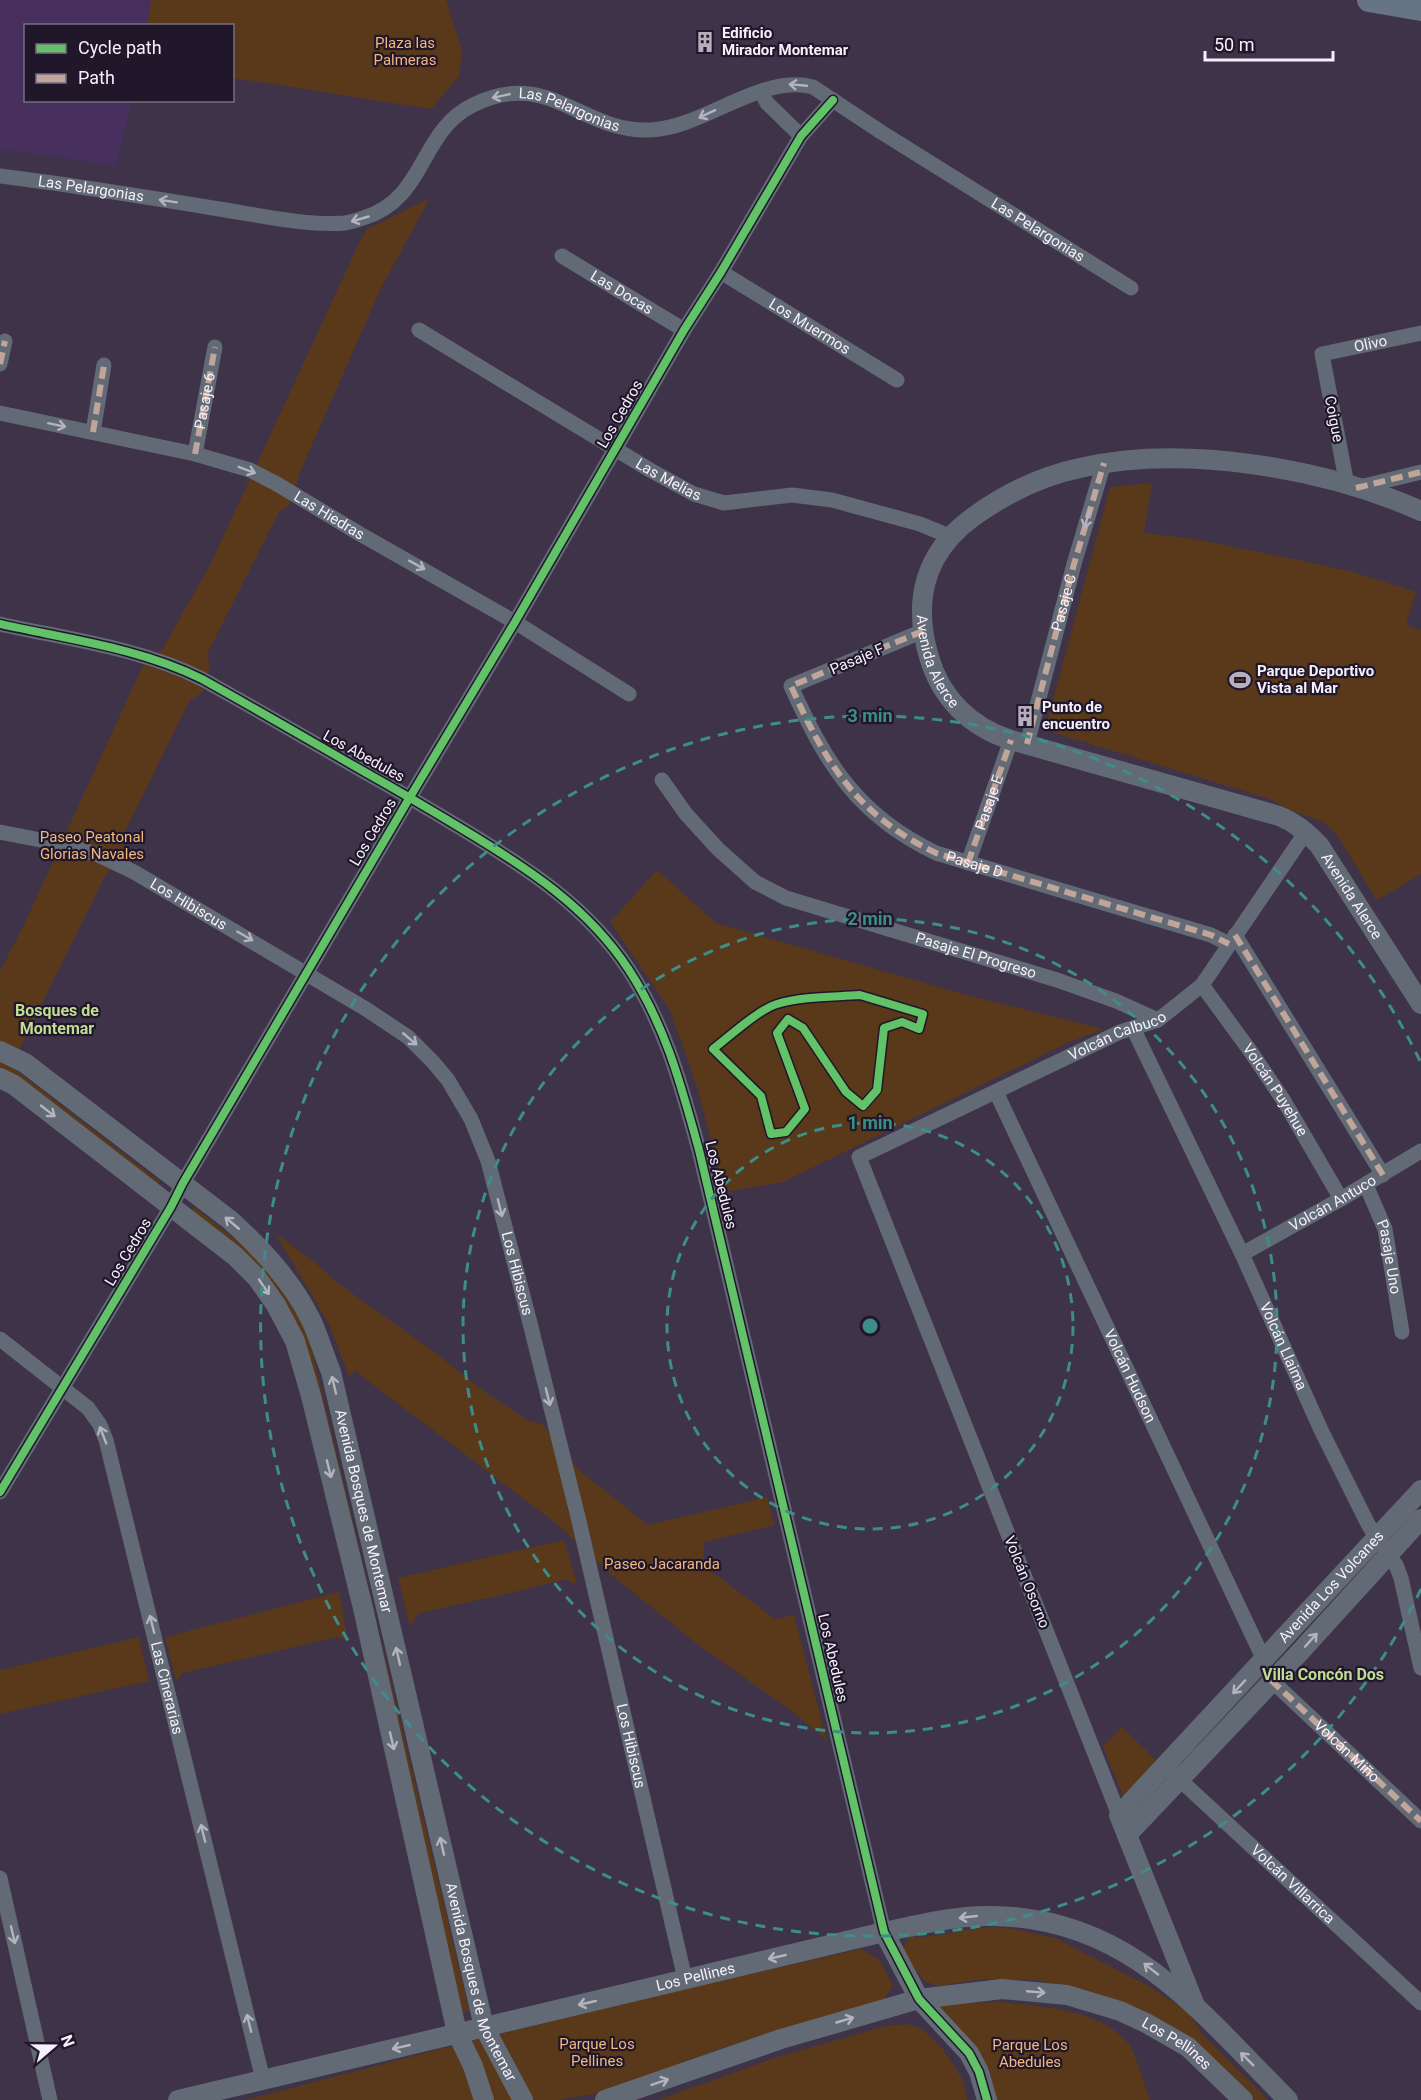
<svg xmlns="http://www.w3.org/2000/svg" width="1421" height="2100" viewBox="0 0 1421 2100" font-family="Roboto,sans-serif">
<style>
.built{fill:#47305e}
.green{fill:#593919}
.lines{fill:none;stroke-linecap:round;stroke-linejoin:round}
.minor{stroke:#626a76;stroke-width:15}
.tertiary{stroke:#626a76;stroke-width:20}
.primary{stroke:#677484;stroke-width:24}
.quiet{stroke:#c0a59a;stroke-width:6;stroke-dasharray:12 6;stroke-linecap:butt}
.cycleway-casing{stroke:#20172a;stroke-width:11}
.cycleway{stroke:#61c268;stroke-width:8}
.oneway{stroke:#b3b4bf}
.ring{fill:none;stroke:#3d8e8a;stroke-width:3;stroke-dasharray:10 8}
.labels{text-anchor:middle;stroke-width:4.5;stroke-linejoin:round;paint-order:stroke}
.poi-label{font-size:15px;font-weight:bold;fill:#f5f0fb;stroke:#20172a;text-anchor:start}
.park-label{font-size:15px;fill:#f2b77e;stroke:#20172a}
.street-label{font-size:15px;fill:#f5f0fb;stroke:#20172a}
.neighbourhood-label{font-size:16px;font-weight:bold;fill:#c1dc93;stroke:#20172a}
.centre{fill:#3d8e8a;stroke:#20172a;stroke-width:3}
.ring-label{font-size:18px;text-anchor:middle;font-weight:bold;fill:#3d8e8a;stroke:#20172a;stroke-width:4.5;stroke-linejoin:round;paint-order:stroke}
</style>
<rect width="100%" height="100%" fill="#3e3349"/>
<path class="built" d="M0,0H151L147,25L26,26V100L132,101L116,168L107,164L0,149Z"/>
<path class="green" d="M151,0H446L462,50L459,76L431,109L233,78L232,26L147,25Z
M430,198L380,290L301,470L289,506L279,512L207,654L210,665L203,692L190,700L120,841L128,850L106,874L11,1066L160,1182L156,1188L0,1087V971L22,929L143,665L162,650L211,563L360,241L367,229Z
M1152,483L1144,533L1195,539L1303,561L1353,572L1416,592L1406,625L1421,630V874L1377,900L1335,832L1321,821L1292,811L1270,799L1045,730L1110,487Z
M657,870L716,923L966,995L1104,1029L1069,1042L783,1182L724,1192L698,1090L670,1010L610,922Z
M193,1206C228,1234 266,1261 291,1300C298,1311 303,1325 309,1338L469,2010L461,2013L304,1346L191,1213Z
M275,1233L313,1261L342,1286L430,1349L489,1395L527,1420L542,1424L579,1470L648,1525L767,1497L775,1525L704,1542L703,1565L775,1619L794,1615L827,1741L797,1715L696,1643L613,1576L557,1524L355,1371L349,1376L329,1324Z
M564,1540L578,1587L566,1579L502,1595L419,1613L410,1626L398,1578Z
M339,1592L348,1641L337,1637L183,1673L176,1681L165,1637Z
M139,1637L149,1681L0,1714V1670Z
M1122,1727L1156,1760L1123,1796L1103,1746Z
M992,1927L1014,1929L1055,1938L1149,1986L1188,2012L1203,2035L1268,2100H1254L1201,2046L1152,2015L1085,1990L1034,1980L984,1979L938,1986L923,1980L902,1950L909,1937C937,1938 964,1928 992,1927Z
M861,1949L879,1959L893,1985L882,2003L774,2031L717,2050L606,2092L558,2100H245L444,2048L674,1991Z
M1002,2002C1044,2008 1098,2008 1128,2043C1136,2053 1145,2087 1150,2100H993L931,2004Z
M908,2024L922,2029L942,2048L963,2080L967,2100H658L777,2057L885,2026Z"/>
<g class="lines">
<g class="minor">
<path d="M761,92L767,103L801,136"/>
<path id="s1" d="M0,176C73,185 146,197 219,209C259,215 305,226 345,223C351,222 357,220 363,218C426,200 419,131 473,105C549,67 581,133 650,130C704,128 761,73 813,87L881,132L1131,288"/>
<path id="s2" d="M562,256L684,330"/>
<path id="s3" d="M721,272L897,380"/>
<path id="s4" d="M419,330L650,470L694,494L724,503L792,495L832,500L920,524L949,536"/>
<path d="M0,364L5,341"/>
<path id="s5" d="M0,413L195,454L250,470L277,484L360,534L515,622L629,694"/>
<path d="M93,432L104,365"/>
<path d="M195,454L215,347"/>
<path id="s6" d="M1347,485L1322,354L1421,333"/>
<path d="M1356,488L1421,472"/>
<path d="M0,624C67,639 140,648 202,679C256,709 309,740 363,771C397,790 431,810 464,830C527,868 588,907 629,970C666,1027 681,1085 699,1150L884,1932"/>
<path id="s7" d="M923,631L791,686C826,764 857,815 936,853L1211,935L1229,944"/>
<path id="s8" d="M1027,744L1074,564L1104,463"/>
<path id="s9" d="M662,780L686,814L718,849L755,882L786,898L1057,980L1116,1001L1158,1020"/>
<path id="s10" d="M0,832L61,844L96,854L134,872L366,1009L408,1037L433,1062L448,1080L471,1119L488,1161L530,1323L578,1517L685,1979"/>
<path d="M968,863L1011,740"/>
<path d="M1235,935L1383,1175"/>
<path id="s11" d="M1202,985L1251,1052L1284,1101L1341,1199"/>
<path id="s12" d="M1133,1028L1242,1254L1321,1430L1369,1526L1396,1565L1401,1578L1421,1668"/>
<path id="s13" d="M996,1092L1264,1660"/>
<path id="s14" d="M1366,1185L1385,1229L1402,1332"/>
<path id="s15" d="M1242,1254L1341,1199L1421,1151"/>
<path id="s16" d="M0,1339L88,1408L100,1425L106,1440L263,2080"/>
<path d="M0,1492L171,1207L183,1183L410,797L515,622L684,330L721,272L801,136L833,100"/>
<path id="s17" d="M1271,1680L1421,1821"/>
<path id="s18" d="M1165,1766L1421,2003"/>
<path id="s19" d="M1119,1815L859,1157L1120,1032L1158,1020L1202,985L1306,832"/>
<path d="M0,1878L50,2100"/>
</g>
<g class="tertiary">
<path id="s20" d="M1421,511C1324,468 1184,444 1080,468C1041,476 1005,494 973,517C925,552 912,600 929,657C941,698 970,727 1011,740L1279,816C1295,822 1307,833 1319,845L1421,1004"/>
<path id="s21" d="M0,1051L25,1063L230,1220C262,1249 292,1281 311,1320C319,1337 324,1355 331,1372L484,2027L523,2100"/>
<path d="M0,1078L14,1085L235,1256L257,1278L276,1305L295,1341L311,1396L363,1608L457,2033L473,2066L484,2100"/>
<path d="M1127,1835L1300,1652L1421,1519"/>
<path d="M884,1932L919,1999L969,2053L979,2072L987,2100"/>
<path id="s22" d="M1194,2003L1119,1815L1421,1490"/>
<path id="s23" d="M178,2100L884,1932C919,1925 956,1915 992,1916C1129,1917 1200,2012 1288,2100"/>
<path id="s24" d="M605,2100L781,2039L919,1999L1002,1989L1067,1995L1120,2011L1146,2023L1188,2047L1243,2100"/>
</g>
<path class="primary" d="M1369,0L1421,9"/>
<g class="quiet">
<path d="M0,364L5,341"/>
<path d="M93,432L104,365"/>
<path id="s25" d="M195,454L215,347"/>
<path d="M1356,488L1421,472"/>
<path d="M923,631L791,686C826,764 857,815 936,853L1211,935L1229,944"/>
<path d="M1027,744L1074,564L1104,463"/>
<path id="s26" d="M968,863L1011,740"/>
<path d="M1235,935L1383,1175"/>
<path d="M1271,1680L1421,1821"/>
</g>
<defs>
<path id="cycleway" d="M0,624C67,639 140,648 202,679C256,709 309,740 363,771C397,790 431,810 464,830C527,868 588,907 629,970C666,1027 681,1085 699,1150L884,1932L919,1999L969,2053L979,2072L987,2100
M860,995L923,1014L919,1029L902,1022L884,1028L877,1090L863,1106L846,1092L803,1028L788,1019L777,1033L805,1109L786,1132L771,1134L761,1096L713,1049C730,1036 758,1010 777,1004C803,996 833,997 860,995Z
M0,1492L171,1207L183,1183L410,797L515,622L684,330L721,272L801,136L833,100"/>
</defs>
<use href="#cycleway" class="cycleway-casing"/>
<use href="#cycleway" class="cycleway"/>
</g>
<defs><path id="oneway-shaft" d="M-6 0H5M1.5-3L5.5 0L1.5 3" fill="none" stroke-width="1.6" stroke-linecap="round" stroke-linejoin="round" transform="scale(1.5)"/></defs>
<g class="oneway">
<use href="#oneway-shaft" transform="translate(798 85) rotate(-175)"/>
<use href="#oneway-shaft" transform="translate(501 96) rotate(168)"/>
<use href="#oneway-shaft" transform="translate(707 114) rotate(155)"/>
<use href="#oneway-shaft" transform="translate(168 201) rotate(-171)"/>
<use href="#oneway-shaft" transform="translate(360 219) rotate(164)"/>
<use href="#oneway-shaft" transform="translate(57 425) rotate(12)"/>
<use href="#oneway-shaft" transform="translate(247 470) rotate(21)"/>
<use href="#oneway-shaft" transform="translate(1087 519) rotate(106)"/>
<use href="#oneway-shaft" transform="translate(417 565) rotate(29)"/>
<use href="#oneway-shaft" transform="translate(245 936) rotate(30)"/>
<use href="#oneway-shaft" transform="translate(410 1039) rotate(40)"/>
<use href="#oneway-shaft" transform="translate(48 1111) rotate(38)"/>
<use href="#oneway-shaft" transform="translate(500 1208) rotate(76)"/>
<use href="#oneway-shaft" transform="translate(232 1223) rotate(-140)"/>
<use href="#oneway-shaft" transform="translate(264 1287) rotate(56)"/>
<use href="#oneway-shaft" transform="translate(334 1385) rotate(-103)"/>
<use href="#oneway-shaft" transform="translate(548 1397) rotate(76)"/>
<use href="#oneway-shaft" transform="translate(103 1435) rotate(-111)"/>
<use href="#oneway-shaft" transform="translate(329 1469) rotate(76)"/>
<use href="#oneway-shaft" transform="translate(152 1624) rotate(-104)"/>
<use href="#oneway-shaft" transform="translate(1311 1640) rotate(-48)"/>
<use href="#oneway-shaft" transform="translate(398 1656) rotate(-103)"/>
<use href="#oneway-shaft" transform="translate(1239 1687) rotate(133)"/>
<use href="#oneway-shaft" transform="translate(392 1741) rotate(77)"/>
<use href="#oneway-shaft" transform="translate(203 1833) rotate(-104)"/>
<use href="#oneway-shaft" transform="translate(442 1846) rotate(-103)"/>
<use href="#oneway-shaft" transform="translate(968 1917) rotate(174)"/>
<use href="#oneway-shaft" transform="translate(13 1935) rotate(77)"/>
<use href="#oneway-shaft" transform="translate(777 1957) rotate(167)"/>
<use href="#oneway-shaft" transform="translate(1151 1969) rotate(-142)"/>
<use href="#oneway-shaft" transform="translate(1036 1992) rotate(5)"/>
<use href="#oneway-shaft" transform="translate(587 2003) rotate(167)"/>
<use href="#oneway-shaft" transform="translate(845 2020) rotate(-16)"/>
<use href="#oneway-shaft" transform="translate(249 2023) rotate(-104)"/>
<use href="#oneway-shaft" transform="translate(401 2047) rotate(167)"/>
<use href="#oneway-shaft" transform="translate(1247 2059) rotate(-135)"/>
<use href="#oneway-shaft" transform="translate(660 2082) rotate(-19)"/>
</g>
<g class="ring">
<circle cx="870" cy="1326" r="203"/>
<circle cx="870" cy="1326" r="407"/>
<path d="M1421 1589A610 610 0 1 1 1421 1063"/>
</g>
<defs>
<symbol id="building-bare" viewBox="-9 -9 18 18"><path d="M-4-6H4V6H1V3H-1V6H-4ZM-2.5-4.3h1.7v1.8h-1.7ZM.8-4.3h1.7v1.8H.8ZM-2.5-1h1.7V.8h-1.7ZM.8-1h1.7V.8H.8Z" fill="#b5aebd" stroke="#20172a" stroke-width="2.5" paint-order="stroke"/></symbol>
<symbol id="stadium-bare" viewBox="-9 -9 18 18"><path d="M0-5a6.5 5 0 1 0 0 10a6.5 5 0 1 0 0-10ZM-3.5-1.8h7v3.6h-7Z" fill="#b5aebd" stroke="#20172a" stroke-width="2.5" paint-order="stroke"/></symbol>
</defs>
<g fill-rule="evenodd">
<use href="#building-bare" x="690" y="27" width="30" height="30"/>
<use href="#stadium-bare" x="1225" y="665" width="30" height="30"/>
<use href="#building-bare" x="1010" y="701" width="30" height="30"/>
</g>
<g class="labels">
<g class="poi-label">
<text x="722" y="38">Edificio<tspan x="722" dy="17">Mirador Montemar</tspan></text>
<text x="1257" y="676">Parque Deportivo<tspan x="1257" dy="17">Vista al Mar</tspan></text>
<text x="1042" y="712">Punto de<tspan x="1042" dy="17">encuentro</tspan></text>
</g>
<g class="park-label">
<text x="405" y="48">Plaza las<tspan x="405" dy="17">Palmeras</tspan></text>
<text x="92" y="842">Paseo Peatonal<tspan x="92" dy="17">Glorias Navales</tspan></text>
<text x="662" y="1569">Paseo Jacaranda</text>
<text x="597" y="2049">Parque Los<tspan x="597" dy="17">Pellines</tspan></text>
<text x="1030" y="2050">Parque Los<tspan x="1030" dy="17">Abedules</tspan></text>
</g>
<g class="street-label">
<text dy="5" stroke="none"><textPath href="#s1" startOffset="630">Las Pelargonias</textPath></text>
<text dy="5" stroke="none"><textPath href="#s1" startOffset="92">Las Pelargonias</textPath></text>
<text dy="5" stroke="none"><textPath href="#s1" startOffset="1152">Las Pelargonias</textPath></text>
<text dy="5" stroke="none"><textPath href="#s2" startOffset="70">Las Docas</textPath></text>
<text dy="5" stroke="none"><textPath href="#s3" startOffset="104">Los Muermos</textPath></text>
<text dy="5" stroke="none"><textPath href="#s6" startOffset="183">Olivo</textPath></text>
<text dy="5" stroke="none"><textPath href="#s25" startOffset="54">Pasaje 6</textPath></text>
<text transform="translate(620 414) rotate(-60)" y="5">Los Cedros</text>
<text transform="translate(1334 419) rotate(79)" y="5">Coigue</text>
<text dy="5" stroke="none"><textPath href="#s4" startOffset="291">Las Melias</textPath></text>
<text dy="5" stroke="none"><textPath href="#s5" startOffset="348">Las Hiedras</textPath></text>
<text dy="5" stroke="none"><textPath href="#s8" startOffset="146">Pasaje C</textPath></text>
<text transform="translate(857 659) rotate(-23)" y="5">Pasaje F</text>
<text dy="5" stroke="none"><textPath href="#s20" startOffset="632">Avenida Alerce</textPath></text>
<text transform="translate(364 756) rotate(29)" y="5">Los Abedules</text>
<text dy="5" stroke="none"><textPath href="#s26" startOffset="64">Pasaje E</textPath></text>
<text transform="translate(373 832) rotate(-59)" y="5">Los Cedros</text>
<text dy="5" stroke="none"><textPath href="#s7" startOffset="410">Pasaje D</textPath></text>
<text dy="5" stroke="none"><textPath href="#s20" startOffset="1136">Avenida Alerce</textPath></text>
<text dy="5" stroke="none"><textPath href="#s10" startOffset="204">Los Hibiscus</textPath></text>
<text dy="5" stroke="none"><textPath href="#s9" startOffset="372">Pasaje El Progreso</textPath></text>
<text dy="5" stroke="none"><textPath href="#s19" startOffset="993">Volcán Calbuco</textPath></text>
<text dy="5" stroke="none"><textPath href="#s11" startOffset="128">Volcán Puyehue</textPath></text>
<text transform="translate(721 1185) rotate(76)" y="5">Los Abedules</text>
<text dy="5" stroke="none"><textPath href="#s15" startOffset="104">Volcán Antuco</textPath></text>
<text transform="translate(128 1252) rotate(-59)" y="5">Los Cedros</text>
<text dy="5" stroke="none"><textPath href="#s14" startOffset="76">Pasaje Uno</textPath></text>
<text dy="5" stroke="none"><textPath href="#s10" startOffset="726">Los Hibiscus</textPath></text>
<text dy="5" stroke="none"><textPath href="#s12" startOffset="352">Volcán Llaima</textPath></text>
<text dy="5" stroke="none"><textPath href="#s13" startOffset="314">Volcán Hudson</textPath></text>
<text dy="5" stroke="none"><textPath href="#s21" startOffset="614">Avenida Bosques de Montemar</textPath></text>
<text transform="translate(1027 1582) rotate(68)" y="5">Volcán Osorno</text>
<text dy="5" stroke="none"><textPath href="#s22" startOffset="514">Avenida Los Volcanes</textPath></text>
<text transform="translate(833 1658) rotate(77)" y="5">Los Abedules</text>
<text dy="5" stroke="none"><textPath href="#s16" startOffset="404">Las Cinerarias</textPath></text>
<text dy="5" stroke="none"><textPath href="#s10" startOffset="1212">Los Hibiscus</textPath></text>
<text dy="5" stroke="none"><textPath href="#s17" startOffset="104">Volcán Miño</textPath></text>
<text dy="5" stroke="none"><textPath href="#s18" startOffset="174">Volcán Villarrica</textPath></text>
<text dy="5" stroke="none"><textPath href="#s23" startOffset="532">Los Pellines</textPath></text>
<text dy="5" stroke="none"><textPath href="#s21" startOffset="1100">Avenida Bosques de Montemar</textPath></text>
<text dy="5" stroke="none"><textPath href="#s24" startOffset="600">Los Pellines</textPath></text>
</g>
<g class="neighbourhood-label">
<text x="57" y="1016">Bosques de<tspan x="57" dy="18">Montemar</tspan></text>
<text x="1323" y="1680">Villa Concón Dos</text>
</g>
</g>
<circle cx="870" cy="1326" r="9" class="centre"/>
<g class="ring-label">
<text x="870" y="722">3 min</text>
<text x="870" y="925">2 min</text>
<text x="870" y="1129">1 min</text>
</g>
<rect x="24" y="24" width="210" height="78" fill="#20172a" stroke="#756e7e" stroke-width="1.5"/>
<rect x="36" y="44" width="30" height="9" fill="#61c268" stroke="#756e7e" stroke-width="1.5"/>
<text x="78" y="54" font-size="18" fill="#f5f0fb">Cycle path</text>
<rect x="36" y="74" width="30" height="9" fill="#c0a59a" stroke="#756e7e" stroke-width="1.5"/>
<text x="78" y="84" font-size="18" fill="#f5f0fb">Path</text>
<g transform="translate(54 2046) rotate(70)" stroke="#20172a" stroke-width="4.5" paint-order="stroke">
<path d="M0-4.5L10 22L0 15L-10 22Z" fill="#f5f0fb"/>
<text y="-9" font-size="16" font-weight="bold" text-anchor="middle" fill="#f5f0fb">N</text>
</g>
<path d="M1205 51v9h128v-9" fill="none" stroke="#f5f0fb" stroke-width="3"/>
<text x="1214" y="51" font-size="18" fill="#f5f0fb" stroke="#20172a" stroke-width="4.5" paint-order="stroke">50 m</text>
</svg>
